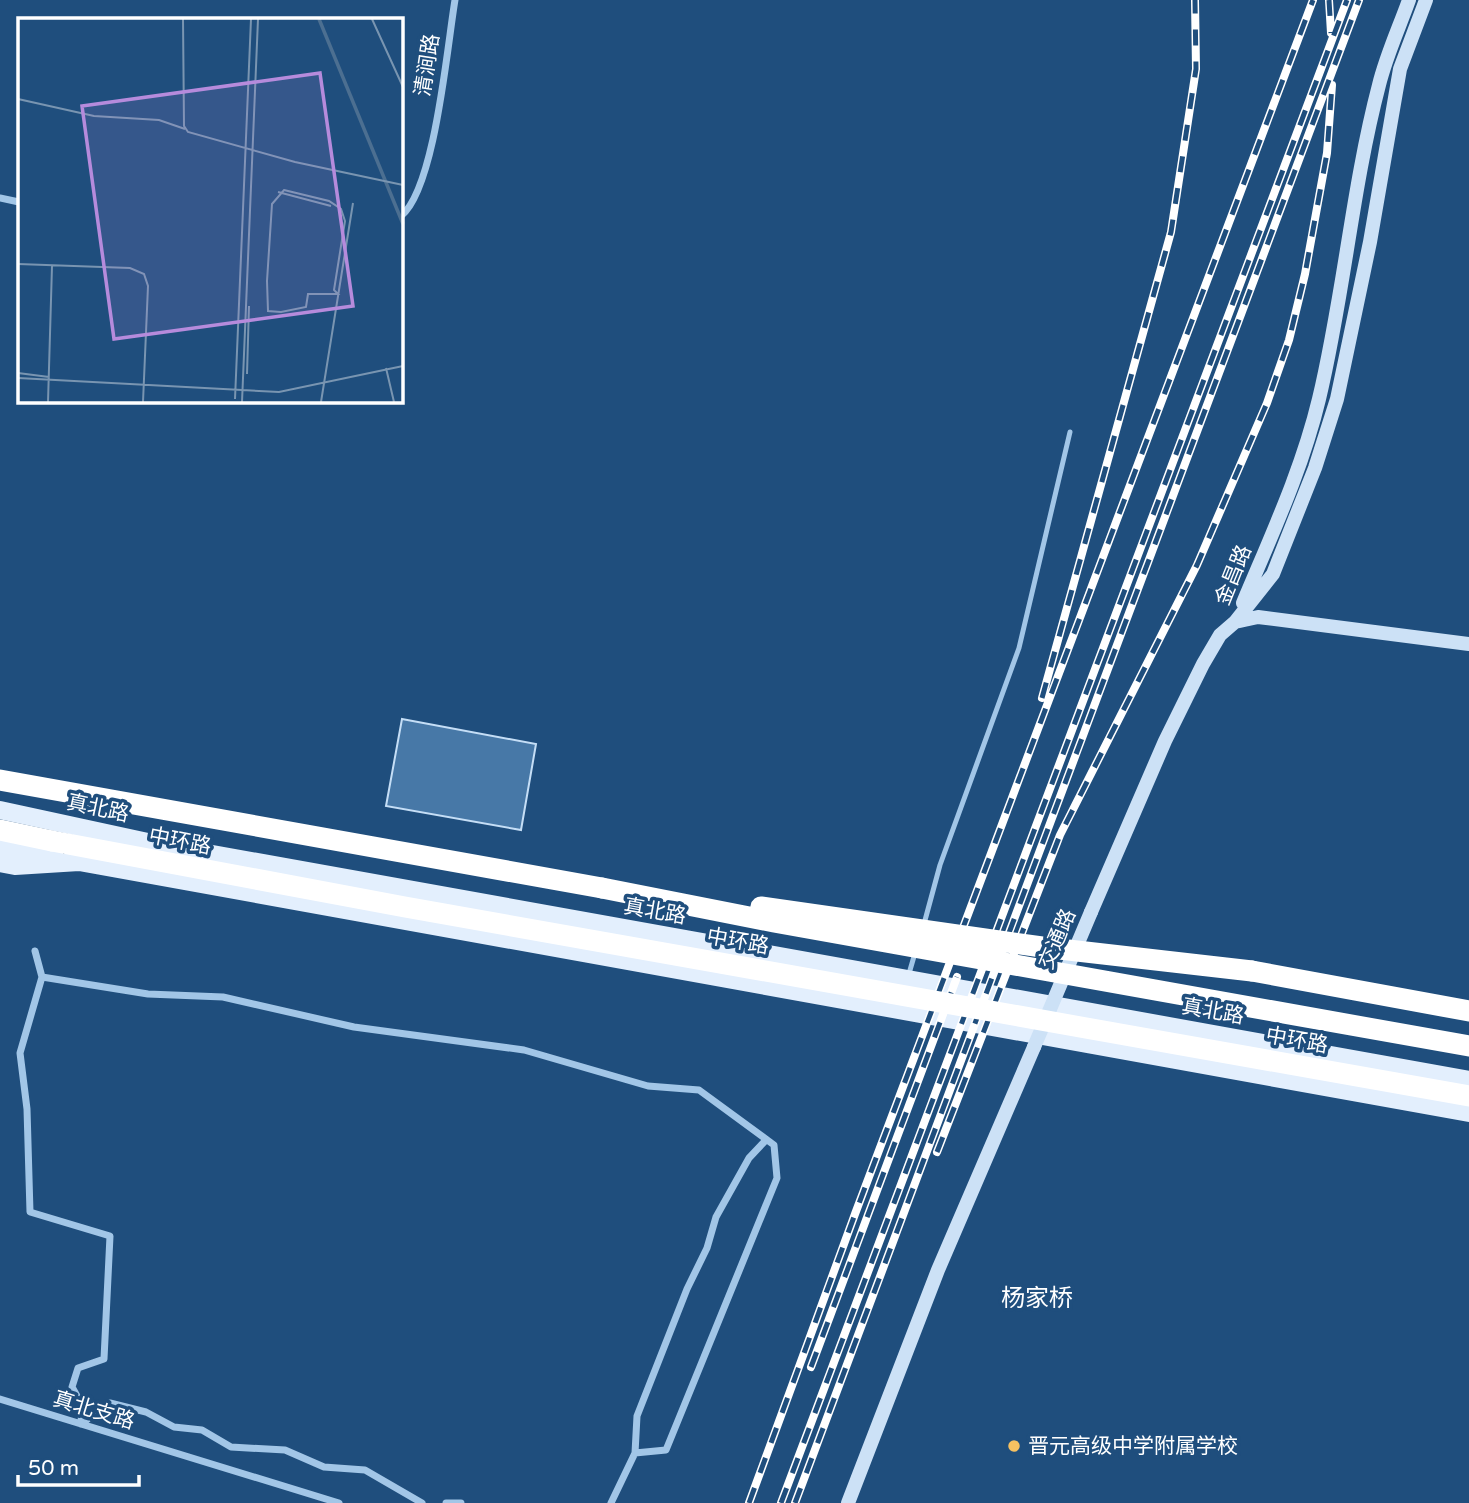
<svg xmlns="http://www.w3.org/2000/svg" width="1469" height="1503" viewBox="0 0 1469 1503" font-family="'Varela Round','Noto Sans SC',sans-serif">
<style>
.building{fill:#4778a7;stroke:#c5def6;stroke-width:2}
.lines{fill:none;stroke-linecap:round;stroke-linejoin:round}
.lane{stroke:#a2c6e7;stroke-width:5}
.street{stroke:#a2c6e7;stroke-width:7}
.secondary{stroke:#cce1f6;stroke-width:14}
.primary{stroke:#e3effd;stroke-width:18}
.highway{stroke:#fff;stroke-width:21}
.rail-casing{stroke:#fff;stroke-width:8}
.rail{stroke:#1f4e7d;stroke-width:5;stroke-dasharray:16;stroke-linecap:butt}
.secondary-bridge{stroke:#cce1f6;stroke-width:14}
.highway-bridge{stroke:#fff;stroke-width:21}
.poi-dot{fill:#f6c161;stroke:#1f4e7d;stroke-width:2.5}
.labels{text-anchor:middle;stroke-width:7;stroke-linejoin:round;paint-order:stroke}
.street-label{font-size:21px;fill:#fff;stroke:#1f4e7d}
.poi-label{font-size:21px;fill:#fff;stroke:#1f4e7d;text-anchor:start}
.quarter-label{font-size:24px;fill:#fff;stroke:#1f4e7d}
.inset-river{fill:none;stroke:#4c6f91;stroke-width:3.5}
.inset-road{fill:none;stroke:#7995b1;stroke-width:2}
.view{fill:#b68bdc;fill-opacity:0.15;stroke:#b68bdc;stroke-width:3.5}
.inset-edge{fill:none;stroke:#fff;stroke-width:3.5}
</style>
<rect width="100%" height="100%" fill="#1f4e7d"/>
<path class="building" d="M402,719L536,744L521,830L386,806Z"/>
<g class="lines">
<path class="lane" d="M924,924L940,865L1019,648L1070,432
M908,977L915,953"/>
<path class="street" d="M0,198L19,202
M401,216C435,189 447,47 455,0
M35,951L42,977
M0,1399L339,1503
M81,1424L82,1405L72,1387L78,1368L104,1359L110,1236L30,1212L27,1109L20,1053L42,977L148,994L223,997L354,1027L524,1050L648,1086L699,1090L774,1145L777,1178L666,1450L635,1453L611,1503
M81,1424L110,1403L146,1412L174,1427L202,1430L231,1447L285,1450L324,1467L365,1470L422,1503
M635,1453L637,1416L687,1289L707,1248L716,1217L749,1158L766,1140
M446,1503H461"/>
<path class="secondary" d="M1243,603C1271,536 1302,470 1319,399C1344,295 1352,188 1379,85C1386,56 1399,28 1409,0
M1235,622L1273,574L1315,468L1337,399L1370,242L1400,69L1426,0
M1091,912L1165,741L1203,664L1220,635L1235,622L1258,617L1469,644
M848,1503L938,1270L1034,1047"/>
<path class="primary" d="M0,810L157,844L1469,1080
M0,846L55,857
M0,863L15,866L79,862L1469,1113"/>
<path class="highway" d="M0,780L602,888
M0,830L52,841
M1252,971L1469,1011"/>
<defs>
<path id="rail" d="M1329,0L1331,33
M1042,698L1171,232L1196,69L1195,0
M937,1152L1060,835L1197,565L1267,403L1289,340L1305,274L1327,153L1332,85
M811,1367L957,977
M749,1503L855,1214L1313,0
M781,1503L1347,0
M795,1503L1359,0"/>
</defs>
<use href="#rail" class="rail-casing"/>
<use href="#rail" class="rail"/>
<path class="secondary-bridge" d="M1034,1047L1091,912"/>
<path class="highway-bridge" d="M52,841L405,907L1469,1096
M602,888L774,922L1469,1046
M761,907L1042,947L1252,971"/>
</g>
<circle class="poi-dot" cx="1014" cy="1446" r="7"/>
<g class="labels">
<g class="street-label">
<text transform="translate(427 65) rotate(-81)" y="7">清涧路</text>
<text transform="translate(1233 575) rotate(-68)" y="7">金昌路</text>
<text transform="translate(98 808) rotate(12)" y="7">真北路</text>
<text transform="translate(180 841) rotate(11)" y="7">中环路</text>
<text transform="translate(655 911) rotate(10)" y="7">真北路</text>
<text transform="translate(1057 939) rotate(-67)" y="7">交通路</text>
<text transform="translate(738 941) rotate(10)" y="7">中环路</text>
<text transform="translate(1213 1011) rotate(10)" y="7">真北路</text>
<text transform="translate(1297 1040) rotate(10)" y="7">中环路</text>
<text transform="translate(94 1410) rotate(17)" y="7">真北支路</text>
</g>
<g class="poi-label">
<text x="1028" y="1453">晋元高级中学附属学校</text>
</g>
<g class="quarter-label">
<text x="1037" y="1306">杨家桥</text>
</g>
</g>
<g transform="translate(18 18)">
<rect width="385" height="385" fill="#1f4e7d"/>
<path class="inset-river" d="M301,1L385,206"/>
<path class="inset-road" d="M165,1L166,108L170,114L277,144L385,167M354,1L385,69M0,81L76,98L141,102L167,111M266,172L311,183L323,191L327,203L316,272L320,276H290L288,289L263,294L250,293L249,263L254,186ZM260,174L313,188M0,246L112,250L126,256L130,268L125,384M368,350L376,384M0,355L31,359M229,356L231,288M0,360L261,374L385,348M217,381L233,1M30,384L34,248M224,384L240,1M303,384L335,185"/>
<path class="view" d="M302,55L335,288L96,321L64,88Z"/>
<rect width="385" height="385" class="inset-edge"/>
</g>
<path d="M18 1475v10h121v-10" fill="none" stroke="#ffffff" stroke-width="3.5"/>
<text x="28" y="1475" font-size="21" fill="#ffffff" stroke="#1f4e7d" stroke-width="5" paint-order="stroke">50 m</text>
</svg>
